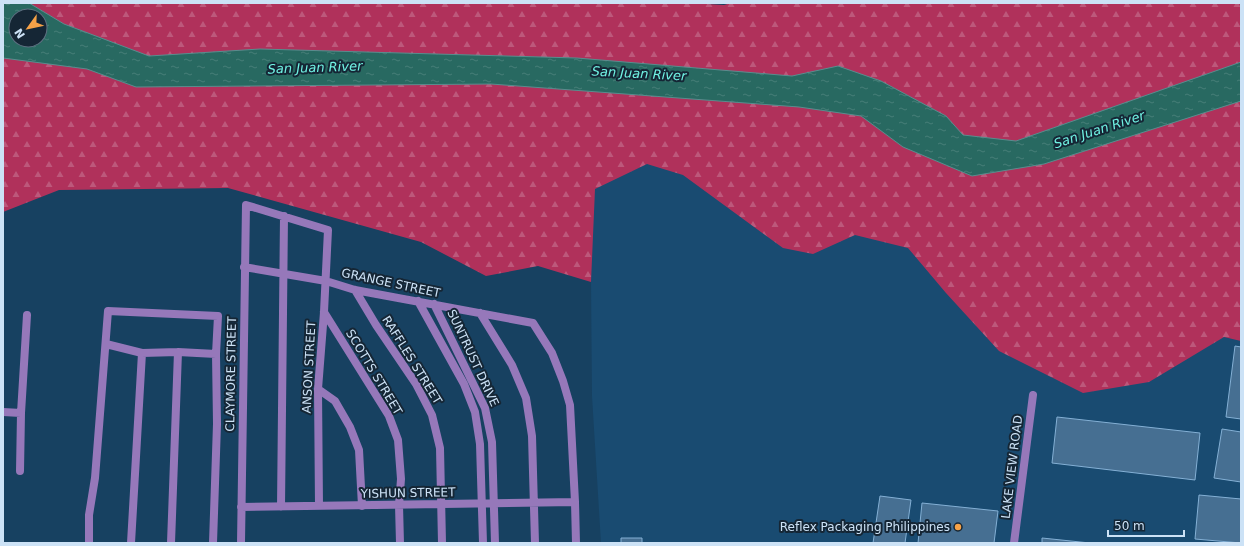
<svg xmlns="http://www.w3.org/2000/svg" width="1244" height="546" viewBox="0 0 1244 546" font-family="'DejaVu Sans',sans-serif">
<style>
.built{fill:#194b71}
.forest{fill:url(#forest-firs);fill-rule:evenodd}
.water{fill:url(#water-ripples);stroke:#598d8e;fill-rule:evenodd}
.building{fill:#466f92;stroke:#84b0d5}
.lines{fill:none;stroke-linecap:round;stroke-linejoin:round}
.street{stroke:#9678ba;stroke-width:8}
.poi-dot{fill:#f6a247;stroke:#152635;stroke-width:1.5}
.labels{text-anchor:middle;stroke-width:4;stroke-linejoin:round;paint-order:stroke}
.street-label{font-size:12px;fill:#cce2f6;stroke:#152635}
.poi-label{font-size:12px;fill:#cce2f6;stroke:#152635;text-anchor:end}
.water-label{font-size:13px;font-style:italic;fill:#70f2e3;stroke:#152635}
</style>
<defs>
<pattern id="forest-firs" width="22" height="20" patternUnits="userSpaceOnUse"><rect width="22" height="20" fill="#b0315b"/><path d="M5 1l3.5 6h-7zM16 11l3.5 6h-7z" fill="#bd587b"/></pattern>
<pattern id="water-ripples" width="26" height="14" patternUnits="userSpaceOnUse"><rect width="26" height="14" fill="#286961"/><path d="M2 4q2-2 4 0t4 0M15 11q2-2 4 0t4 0" fill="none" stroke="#467e78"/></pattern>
</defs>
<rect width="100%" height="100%" fill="#174161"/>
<path class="built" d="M1241,3V543H601L592,396L591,282L587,144Z"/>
<path class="forest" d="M3,3H691L724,5L731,3H1241V341L1224,337L1149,382L1083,393L999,351L946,293L908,248L855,235L813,254L783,248L683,175L647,164L595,189L591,282L538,266L486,276L421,242L228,188L59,190L3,212ZM16,16H40V40H16Z"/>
<path class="water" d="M3,3H29L64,24L149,56L260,49L577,58L792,76L838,66L881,81L946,116L963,135L1016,141L1241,62V101L1044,164L972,176L903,147L861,116L799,107L491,84L136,87L87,69L3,58ZM16,16H40V40H16Z"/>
<path class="building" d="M1235,346L1241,347V419L1226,417Z
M1057,417L1200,433L1195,480L1052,463Z
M1222,429L1241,432V482L1214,478Z
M1199,495L1241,499V543L1195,539Z
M880,496L911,500L905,543H873Z
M922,503L998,511L994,543H918Z
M621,538H642V543H621Z
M1042,538L1090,543H1042Z"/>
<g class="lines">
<path class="street" d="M244,267L326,281L355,290L533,323L552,353L563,381L570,405L575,502L576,543
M355,290L376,325L416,384L432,415L440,448L442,543
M418,301L464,384L475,412L480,444L483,543
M434,304L485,408L492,442L495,543
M324,312L389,416L398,440L401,479L399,505L400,543
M480,313L512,365L526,398L532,436L535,543
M106,344L142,353L178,352L216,354L217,424L213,543
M318,389L335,401L350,427L359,450L362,506
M3,412L21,413L20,471
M21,413L27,315
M241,507L575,502
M281,507L284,216
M89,543V515L95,478L108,311L218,316L216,354
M131,543L142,353
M171,543L178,352
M241,543L246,205L328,230L324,312L318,389L319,506
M1014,543L1033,395"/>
</g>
<circle class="poi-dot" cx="958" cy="527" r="4"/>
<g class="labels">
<g class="street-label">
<text transform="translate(391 283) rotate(12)" y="4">GRANGE STREET</text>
<text transform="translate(473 358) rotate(65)" y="4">SUNTRUST DRIVE</text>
<text transform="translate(412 360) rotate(58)" y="4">RAFFLES STREET</text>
<text transform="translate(309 367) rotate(-87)" y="4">ANSON STREET</text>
<text transform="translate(374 372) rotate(59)" y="4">SCOTTS STREET</text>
<text transform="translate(231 374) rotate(-89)" y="4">CLAYMORE STREET</text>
<text transform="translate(1012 467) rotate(-83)" y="4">LAKE VIEW ROAD</text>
<text transform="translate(408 493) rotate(-1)" y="4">YISHUN STREET</text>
</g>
<g class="poi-label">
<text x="950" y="531">Reflex Packaging Philippines</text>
</g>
<g class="water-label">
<text transform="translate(315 67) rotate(-2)" y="5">San Juan River</text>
<text transform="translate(639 73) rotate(3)" y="5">San Juan River</text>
<text transform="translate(1099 129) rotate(-18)" y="5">San Juan River</text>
</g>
</g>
<rect width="1244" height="546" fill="none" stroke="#cce2f6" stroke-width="8"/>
<g transform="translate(28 28) rotate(237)"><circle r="19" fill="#152635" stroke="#5e7182"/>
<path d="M0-3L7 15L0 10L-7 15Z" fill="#f6a247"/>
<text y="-6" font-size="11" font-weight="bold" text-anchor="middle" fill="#cce2f6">N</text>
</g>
<path d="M1108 530v6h76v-6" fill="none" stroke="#cce2f6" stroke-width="2"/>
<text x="1114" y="530" font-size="12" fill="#cce2f6" stroke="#152635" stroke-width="3" paint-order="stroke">50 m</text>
</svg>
